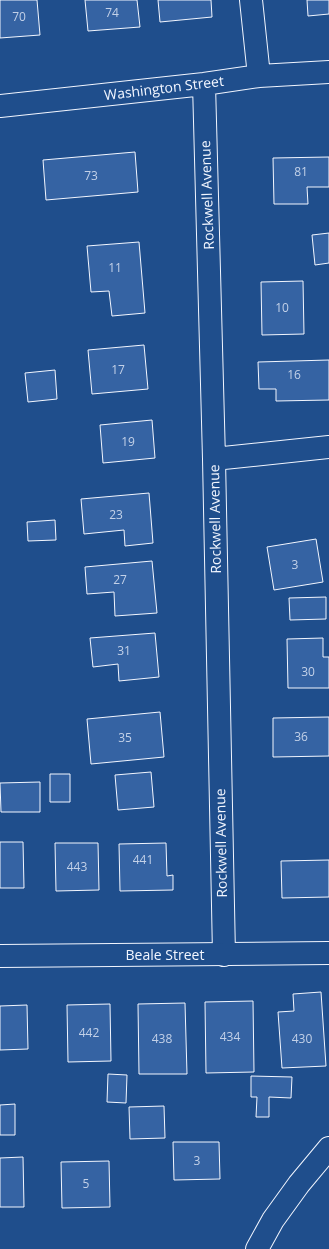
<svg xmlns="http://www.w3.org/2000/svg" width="329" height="1249" viewBox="0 0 329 1249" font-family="'Open Sans',sans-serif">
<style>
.building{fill:#3563a3;stroke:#f2f6ff}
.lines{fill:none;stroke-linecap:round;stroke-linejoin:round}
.street-casing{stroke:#f2f6ff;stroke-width:24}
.secondary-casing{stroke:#f2f6ff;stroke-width:24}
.street{stroke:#1f4e8c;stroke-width:22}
.secondary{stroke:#1f4e8c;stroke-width:22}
.labels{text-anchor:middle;stroke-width:3;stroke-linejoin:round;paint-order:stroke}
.number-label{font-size:12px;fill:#c3d1e8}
.street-label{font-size:14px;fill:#f2f6ff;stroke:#1f4e8c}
</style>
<rect width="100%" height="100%" fill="#1f4e8c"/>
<path class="building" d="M0,0H37L40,35L0,38Z
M85,0H137L140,27L88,31Z
M158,0H211L212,17L160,22Z
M307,0H329V14L308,16Z
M135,152L138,192L46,200L43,160Z
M329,157V187H307L308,204H274L273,158Z
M329,233V263L315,265L312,235Z
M139,242L145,313L112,316L109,291L91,292L87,246Z
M303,281L304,334L262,335L261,282Z
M144,345L148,389L92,394L88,350Z
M329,360V400L276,401V389H259L258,362Z
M55,370L57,399L28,402L25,373Z
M152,420L155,458L103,463L100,425Z
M149,493L153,543L125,546L124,530L84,534L81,499Z
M55,520L56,540L28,541L27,522Z
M316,539L323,582L274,590L267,547Z
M152,561L157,613L115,616L114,592L87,594L85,567Z
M326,597V619L290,620L289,598Z
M155,633L159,677L119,681L118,664L93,667L90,638Z
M323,638V657H329V688H288L287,639Z
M160,712L164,757L91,764L87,719Z
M329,717V756L273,757V718Z
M151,772L154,807L118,810L115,775Z
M50,774H70V802H50Z
M40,782V812H1L0,783Z
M0,842H23L24,888H0Z
M55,843H98L99,890L56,891Z
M166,843L167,876L173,875V890L120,891L119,844Z
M329,860V897L282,898L281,861Z
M321,992L326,1066L282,1068L278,1012L294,1011L293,994Z
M253,1001L254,1072L206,1073L205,1002Z
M185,1003L187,1074H139L138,1004Z
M110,1004L111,1061L68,1062L67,1005Z
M27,1005L28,1049L0,1050V1006Z
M108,1074L127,1075L126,1103L107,1102Z
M251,1076L292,1077L291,1098L269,1097V1117H256L257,1097H251Z
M15,1104V1135H0V1105Z
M164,1106L165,1138L130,1139L129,1107Z
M173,1142H219L220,1179L174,1180Z
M23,1157L24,1207H0V1158Z
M109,1161L110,1207L62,1208L61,1162Z"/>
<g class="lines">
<defs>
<path id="street" d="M251,0L259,76
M204,84L214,459L224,955
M0,106L204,84L259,76L329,72
M214,459L329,447
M257,1249L273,1220L299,1184L329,1148"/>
<path id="secondary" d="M0,956L329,953"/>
</defs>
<use href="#street" class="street-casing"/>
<use href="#secondary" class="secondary-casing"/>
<use href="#street" class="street"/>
<use href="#secondary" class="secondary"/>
</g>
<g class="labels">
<g class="number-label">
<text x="112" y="17">74</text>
<text x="19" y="21">70</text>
<text x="301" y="176">81</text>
<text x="91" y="180">73</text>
<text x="115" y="272">11</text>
<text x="282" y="312">10</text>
<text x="118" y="374">17</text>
<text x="294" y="379">16</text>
<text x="128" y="446">19</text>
<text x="116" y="519">23</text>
<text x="295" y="569">3</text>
<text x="120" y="584">27</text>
<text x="124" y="655">31</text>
<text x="308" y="676">30</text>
<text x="301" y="741">36</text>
<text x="125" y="742">35</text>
<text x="143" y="864">441</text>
<text x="77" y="871">443</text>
<text x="89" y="1037">442</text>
<text x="230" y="1041">434</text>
<text x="162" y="1043">438</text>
<text x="302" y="1043">430</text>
<text x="197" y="1165">3</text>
<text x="86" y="1188">5</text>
</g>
<g class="street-label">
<text transform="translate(164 88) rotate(-7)" y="5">Washington Street</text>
<text transform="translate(207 195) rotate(-92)" y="5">Rockwell Avenue</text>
<text transform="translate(215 519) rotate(-91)" y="5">Rockwell Avenue</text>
<text transform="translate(221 843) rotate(-91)" y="5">Rockwell Avenue</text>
<text x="165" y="960">Beale Street</text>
</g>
</g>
</svg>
